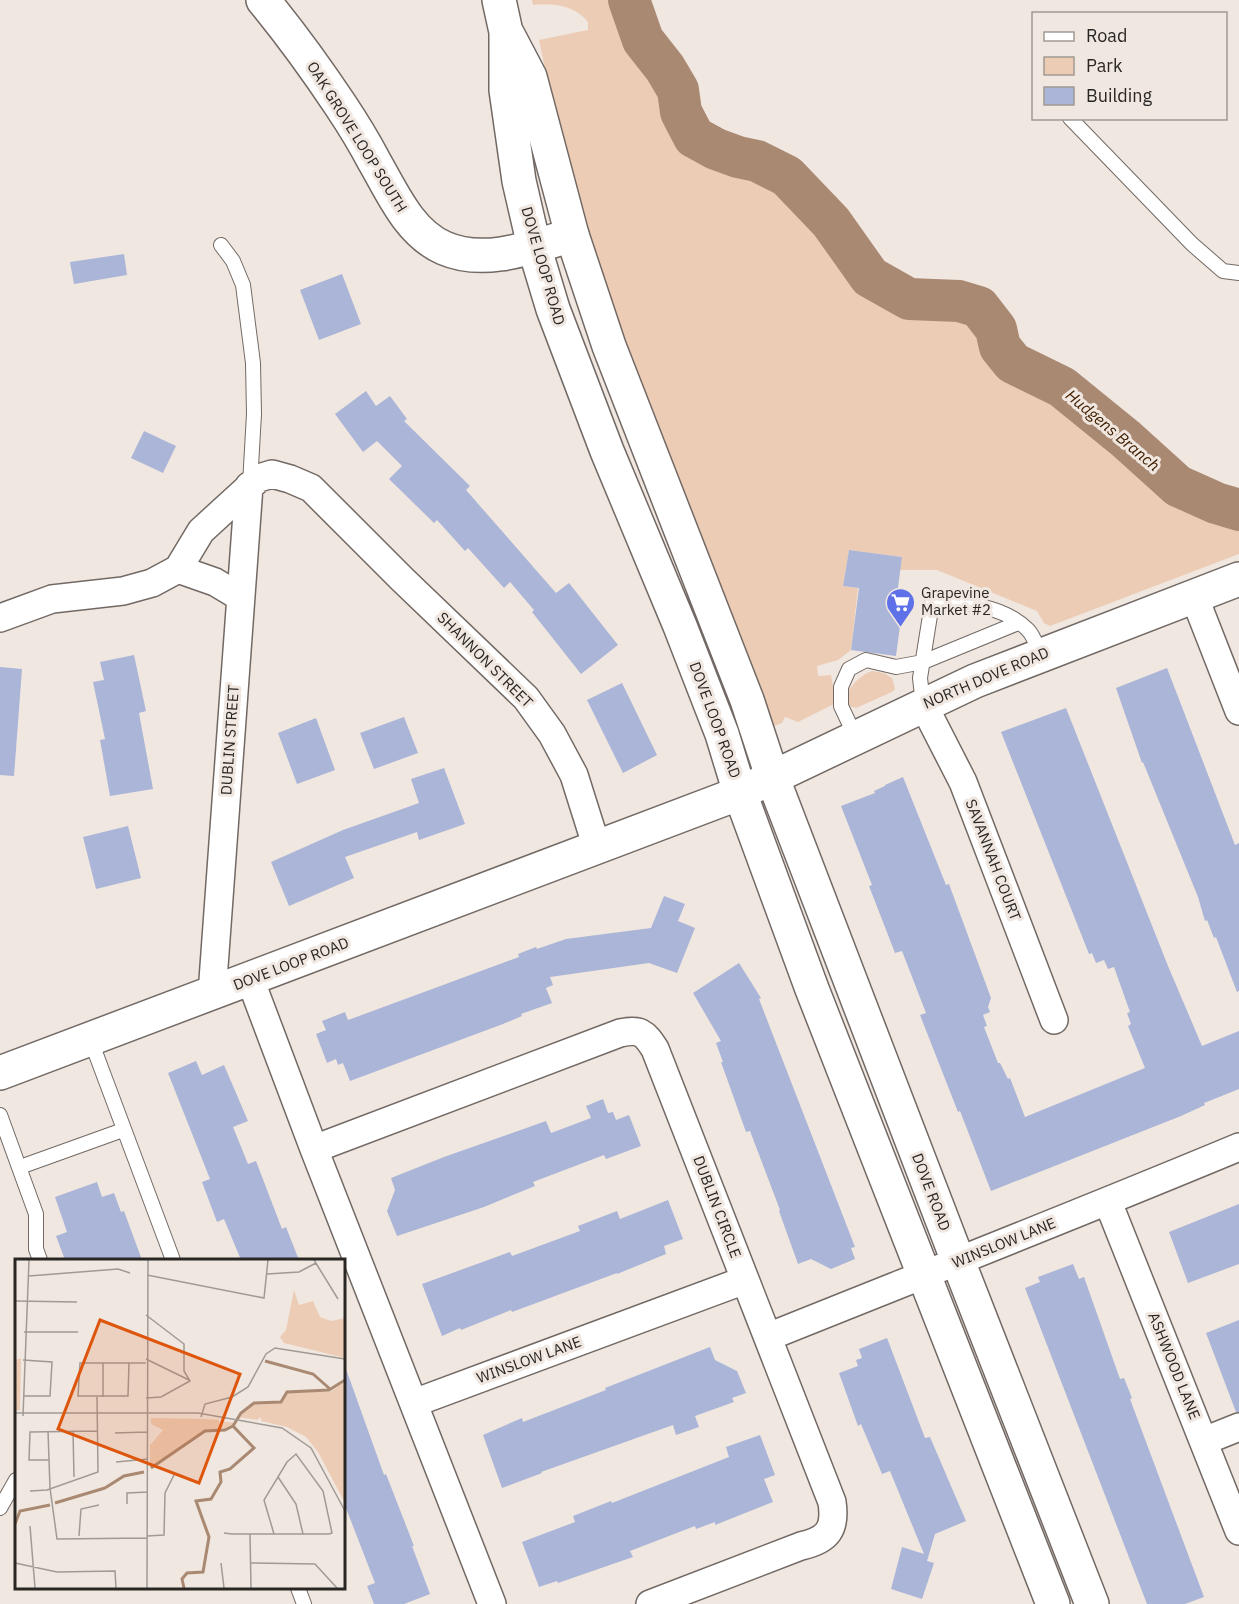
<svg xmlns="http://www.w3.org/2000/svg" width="1239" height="1604" font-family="'IBM Plex Sans',sans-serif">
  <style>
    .green { fill: #edccb5 }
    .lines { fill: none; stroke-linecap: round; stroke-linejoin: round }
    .river { stroke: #aa8973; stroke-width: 42 }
    .building { fill: #abb5d8 }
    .service-casing { stroke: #726964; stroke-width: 16 }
    .minor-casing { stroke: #726964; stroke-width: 30 }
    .tertiary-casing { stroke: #726964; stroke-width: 36 }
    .secondary-casing { stroke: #726964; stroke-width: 36 }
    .service { stroke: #fff; stroke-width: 14 }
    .minor { stroke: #fff; stroke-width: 27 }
    .tertiary { stroke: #fff; stroke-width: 33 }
    .secondary { stroke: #fff; stroke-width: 33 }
    .labels { text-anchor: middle; stroke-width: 6; stroke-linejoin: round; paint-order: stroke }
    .street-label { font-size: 15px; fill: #292623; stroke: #f0e7e0 }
    .poi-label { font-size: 15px; fill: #292623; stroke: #f0e7e0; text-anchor: start }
    .water-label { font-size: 16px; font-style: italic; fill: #422104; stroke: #f0e7e0 }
    .inset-river { fill: none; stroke: #aa8973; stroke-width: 3 }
    .inset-road { fill: none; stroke: #a09a94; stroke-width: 1.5 }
    .view { fill: #de560d; fill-opacity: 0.15; stroke: #de560d; stroke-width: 3 }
    .inset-edge { fill: none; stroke: #292623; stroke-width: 3 }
  </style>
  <rect width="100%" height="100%" fill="#f0e7e0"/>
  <!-- green -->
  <path class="green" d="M532 0H629L643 40 665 68 678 90 681 112 694 137 716 149 738 157 757 161 787 176 831 222 870 277 909 299 959 301 979 307 996 329 1000 347 1013 363 1062 387 1126 439 1178 486 1216 503 1239 510V554L1050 626 1044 623 1037 611 937 570H900L902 557 849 550 843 586 858 588 851 650 838 660 817 666 818 676 831 675 836 703 798 722 785 717 782 723 774 726 769 721 604 292C583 208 556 125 539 40L588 30V22C574 5 553 3 533 5Z
    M872 671 884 673 892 678 895 689 892 692 856 708 849 706 845 698C850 686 860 675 872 671Z"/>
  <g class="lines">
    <!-- river -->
    <path class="river" d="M629 0 643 40 665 68 678 90 681 112 694 137 716 149 738 157 757 161 787 176 831 222 870 277 909 299 959 301 979 307 996 329 1000 347 1013 363 1062 387 1126 439 1178 486 1216 503 1239 510"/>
  </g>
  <!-- building -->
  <path class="building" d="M124 254 127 275 74 284 70 262Z
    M342 274 361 324 319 340 300 290Z
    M366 391 376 406 390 396 407 419 404 421 470 486 466 490 556 593 569 583 618 645 581 674 532 612 534 610 510 582 504 588 468 548 465 551 437 520 434 523 389 479 402 466 377 441 363 452 335 414Z
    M144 431 176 446 163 473 131 458Z
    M849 550 902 557 897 595 904 596 896 656 851 650 859 588 843 586Z
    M134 655 146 711 139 713 153 789 110 796 100 740 105 739 93 682 104 680 100 662Z
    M0 667 22 669 14 776 0 775Z
    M1167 668 1235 845 1239 843V991L1237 992 1216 937 1214 938 1207 920 1205 921 1198 897 1143 762 1142 763 1116 688Z
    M622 683 657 755 623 773 587 700Z
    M1066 708 1168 966 1202 1046 1239 1031V1089L1204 1103 1205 1105 1181 1116 991 1191 960 1111 958 1112 920 1015 926 1013 902 951 895 953 869 886 872 885 841 806 875 793 874 791 885 786V785L903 777 946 885 949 884 991 998 988 1007 990 1012 983 1015 987 1026 984 1027 998 1063H1000L1008 1079 1010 1078 1025 1117 1145 1068 1128 1026 1131 1024 1127 1013 1130 1012 1114 967 1108 969 1104 960 1096 963 1092 953 1089 954 1001 732Z
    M404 717 418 753 374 769 360 733Z
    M316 718 335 770 297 784 278 733Z
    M444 768 465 824 419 840 417 832 345 857 354 878 289 906 271 862 343 830 419 803 411 779Z
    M128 826 141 878 96 889 83 837Z
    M664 896 685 904 678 921 695 928 677 973 649 963 550 977 553 985 546 988 552 1003 521 1014 522 1016 503 1024 350 1081 343 1063 338 1065 336 1059 327 1063 316 1034 326 1030 322 1021 345 1012 348 1020 351 1019 519 957 518 954 536 947 537 949 566 939 651 928Z
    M739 963 761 998 759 999 855 1247 851 1248 855 1259 831 1269 811 1259 798 1264 779 1211 780 1210 750 1131 746 1132 721 1062H723L716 1043 721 1041 693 993Z
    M196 1061 202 1075 224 1065 248 1121 233 1127 248 1164 256 1161 282 1229 286 1227 299 1260H241L224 1219 217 1222 202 1182 210 1179 168 1073Z
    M603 1099 608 1113 613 1112 616 1120 629 1115 641 1146 606 1159 604 1155 533 1182 535 1186 484 1207 397 1236 387 1211 395 1190 391 1178 444 1157 546 1121 551 1133 591 1118 586 1106Z
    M97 1182 102 1197 114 1193 121 1212 124 1211 142 1260H65L56 1236 67 1232 55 1197Z
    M668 1200 683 1239 664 1246 666 1254 617 1274V1273L512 1312 511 1310 461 1330 460 1328 442 1336 422 1284 510 1252 512 1256 580 1231 578 1226 617 1211 620 1219Z
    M1239 1204V1264L1188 1283 1169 1232Z
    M1073 1264 1079 1279 1084 1277 1120 1379 1124 1378 1132 1398 1130 1399 1204 1597 1185 1604H1147L1025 1288 1040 1282 1038 1277Z
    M1239 1320V1412H1236L1206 1333Z
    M887 1338 925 1438 930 1437 966 1521 935 1534 927 1561 934 1563 922 1599 891 1589 902 1547 924 1554 890 1471 882 1474 861 1424 858 1426 839 1373 858 1366 856 1360 862 1358 859 1349Z
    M710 1347 715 1360 737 1371 746 1393 732 1398 734 1402 695 1416 699 1427 676 1435 673 1425 541 1472 542 1473 502 1488 483 1435 522 1418 523 1422 606 1390 605 1388Z
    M344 1369H346L384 1475 386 1474 414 1546H412L430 1594 404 1604H374L367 1586 375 1583 344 1503Z
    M760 1435 775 1475 764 1479 773 1502 715 1525V1522L696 1529 695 1526 630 1551 633 1557 558 1583 557 1581 539 1587 522 1542 575 1522 573 1516 611 1501 612 1503 729 1457 726 1447Z"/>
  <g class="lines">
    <defs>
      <path id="service" d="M1070 118 1192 244 1223 271 1239 273
        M221 245 233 261 243 285 253 363 254 414 250 484
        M923 704 920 678 932 603C965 602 1003 605 1028 630 1034 636 1037 647 1041 655
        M856 738 841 706V687L849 669 866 660 896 667 923 662 1018 623
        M91 1041 173 1260
        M0 1115 36 1214V1249L40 1260
        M20 1167 123 1130
        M0 1508 16 1480
        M298 1588 304 1604"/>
      <path id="minor" d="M178 569 215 582 240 597
        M1194 596 1239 711
        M0 618 52 599 123 591 152 583 178 569 201 531 259 478 272 474 290 479 311 488 403 580 526 698 552 734 574 775 597 848
        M923 704 963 782 1054 1020
        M250 979 314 1149 492 1604
        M212 994 249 486
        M314 1149 620 1033C640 1029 644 1032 655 1049L832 1502C836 1529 828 1540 801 1546L650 1604
        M1108 1202 1239 1531
        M768 1337C925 1274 1083 1212 1239 1147
        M414 1403 745 1280
        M1204 1441 1239 1427"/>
      <path id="tertiary" d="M263 0C291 34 317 70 341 106 353 124 364 142 374 161 392 192 409 233 444 248 485 266 532 247 572 235
        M0 1073 740 793 975 681 1239 579"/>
      <path id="secondary" d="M499 0 506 32V90L519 181 534 246 553 309 607 451 680 626 722 734 740 793 812 989 1053 1604
        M508 35 530 77 572 235 609 346 747 700 773 779 958 1261 1092 1604"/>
    </defs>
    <!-- service casing -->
    <use href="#service" class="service-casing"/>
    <!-- minor casing -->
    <use href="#minor" class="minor-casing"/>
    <!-- tertiary casing -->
    <use href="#tertiary" class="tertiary-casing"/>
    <!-- secondary casing -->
    <use href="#secondary" class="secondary-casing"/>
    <!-- service -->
    <use href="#service" class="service"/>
    <!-- minor -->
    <use href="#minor" class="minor"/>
    <!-- tertiary -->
    <use href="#tertiary" class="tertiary"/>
    <!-- secondary -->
    <use href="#secondary" class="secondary"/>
  </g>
  <!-- icons -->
  <defs>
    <symbol id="supermarket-pin" viewBox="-11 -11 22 30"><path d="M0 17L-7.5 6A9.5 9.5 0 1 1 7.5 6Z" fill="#5e71e8" stroke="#f0e7e0"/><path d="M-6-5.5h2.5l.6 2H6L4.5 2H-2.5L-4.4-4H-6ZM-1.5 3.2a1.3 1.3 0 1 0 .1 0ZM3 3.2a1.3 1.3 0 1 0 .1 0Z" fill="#fff"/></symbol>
  </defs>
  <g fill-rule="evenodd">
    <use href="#supermarket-pin" x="884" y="586" width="33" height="45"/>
  </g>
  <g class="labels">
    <!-- street labels -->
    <g class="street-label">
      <text transform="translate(357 137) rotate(58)" y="5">OAK GROVE LOOP SOUTH</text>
      <text transform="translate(543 266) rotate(74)" y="5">DOVE LOOP ROAD</text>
      <text transform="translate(485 660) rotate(45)" y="5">SHANNON STREET</text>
      <text transform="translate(986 678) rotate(-23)" y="5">NORTH DOVE ROAD</text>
      <text transform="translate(715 720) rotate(70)" y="5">DOVE LOOP ROAD</text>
      <text transform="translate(230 740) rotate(-86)" y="5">DUBLIN STREET</text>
      <text transform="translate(993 860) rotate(69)" y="5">SAVANNAH COURT</text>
      <text transform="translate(291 964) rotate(-21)" y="5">DOVE LOOP ROAD</text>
      <text transform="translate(931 1192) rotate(69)" y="5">DOVE ROAD</text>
      <text transform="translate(717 1207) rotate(69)" y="5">DUBLIN CIRCLE</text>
      <text transform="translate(1004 1243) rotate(-22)" y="5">WINSLOW LANE</text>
      <text transform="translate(529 1360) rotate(-20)" y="5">WINSLOW LANE</text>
      <text transform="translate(1174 1366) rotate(68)" y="5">ASHWOOD LANE</text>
    </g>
    <!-- poi labels -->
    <g class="poi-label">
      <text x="921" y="598">Grapevine<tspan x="921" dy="17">Market #2</tspan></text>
    </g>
    <!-- water labels -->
    <g class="water-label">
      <text transform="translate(1113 430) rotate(40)" y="6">Hudgens Branch</text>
    </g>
  </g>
  <!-- overview -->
  <g transform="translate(15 1259)">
    <rect width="330" height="330" fill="#f0e7e0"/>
    <path d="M279 31 284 46 298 42 305 58 316 62 330 59V99L269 84 265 78 271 71ZM6 99 5 151 0 152V101ZM330 123V244L303 193 291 178 272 168 246 162V158L242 161 223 158 239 145 266 144 274 133H315ZM136 159 192 160 204 161V166L207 162 220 164 212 171 190 172 135 209V186L148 171 136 165Z" fill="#edccb5"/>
    <path class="inset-river" d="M250 102 298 115 315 130M136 209 190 172 210 171 218 167M90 229 109 217 129 213M40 244 90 229M0 265 5 252 35 246M169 329 167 320 172 314 188 313 194 278 181 242 196 240 206 223 205 213 215 210 239 189 218 167 226 154 239 144 266 143 272 133 314 131 330 121"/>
    <path class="inset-road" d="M299 1 323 40M252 15 284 13 301 4M132 16 249 39 253 1M14 17 103 10 115 14M0 42 62 43M9 73H63M131 100 174 121M114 104 113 137H63L65 104H131M8 137H35L37 103 8 101M88 138V104M131 139 146 138 175 122 169 112V85L131 56M0 154H183L267 169 296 189 330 252M8 157 14 1M186 158 190 145 217 138 233 128 251 95 260 89 330 100M33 172 35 229 42 280 132 279M58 172 59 218M100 174 132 173M34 201H14L15 173 83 172M101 203 133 200M263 218 281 245 288 275M15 232 32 231 83 213 82 138M112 245V234L133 233M15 267 20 329M209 274 217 275H314L317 274 308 232 281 195 272 203 249 241 259 275M235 275 236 329M64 277 66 250 84 246M132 277 149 276 150 234 159 216M0 304 42 313 100 312 101 329M206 304 209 329M236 304 300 305 322 329M132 329 133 1"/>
    <path class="view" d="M85 61 225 115 184 224 43 170Z"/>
    <rect width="330" height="330" class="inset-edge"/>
  </g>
  <!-- legend -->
  <rect x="1032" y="12" width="195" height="108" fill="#f0e7e0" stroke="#a09a94" stroke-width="1.5"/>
  <rect x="1044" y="32" width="30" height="9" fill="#ffffff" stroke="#a09a94" stroke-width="1.5"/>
  <text x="1086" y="42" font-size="18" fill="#292623">Road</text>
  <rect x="1044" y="57" width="30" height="18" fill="#edccb5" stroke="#a09a94" stroke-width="1.5"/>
  <text x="1086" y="72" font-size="18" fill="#292623">Park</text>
  <rect x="1044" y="87" width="30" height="18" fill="#abb5d8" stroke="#a09a94" stroke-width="1.5"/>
  <text x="1086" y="102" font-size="18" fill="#292623">Building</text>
</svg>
